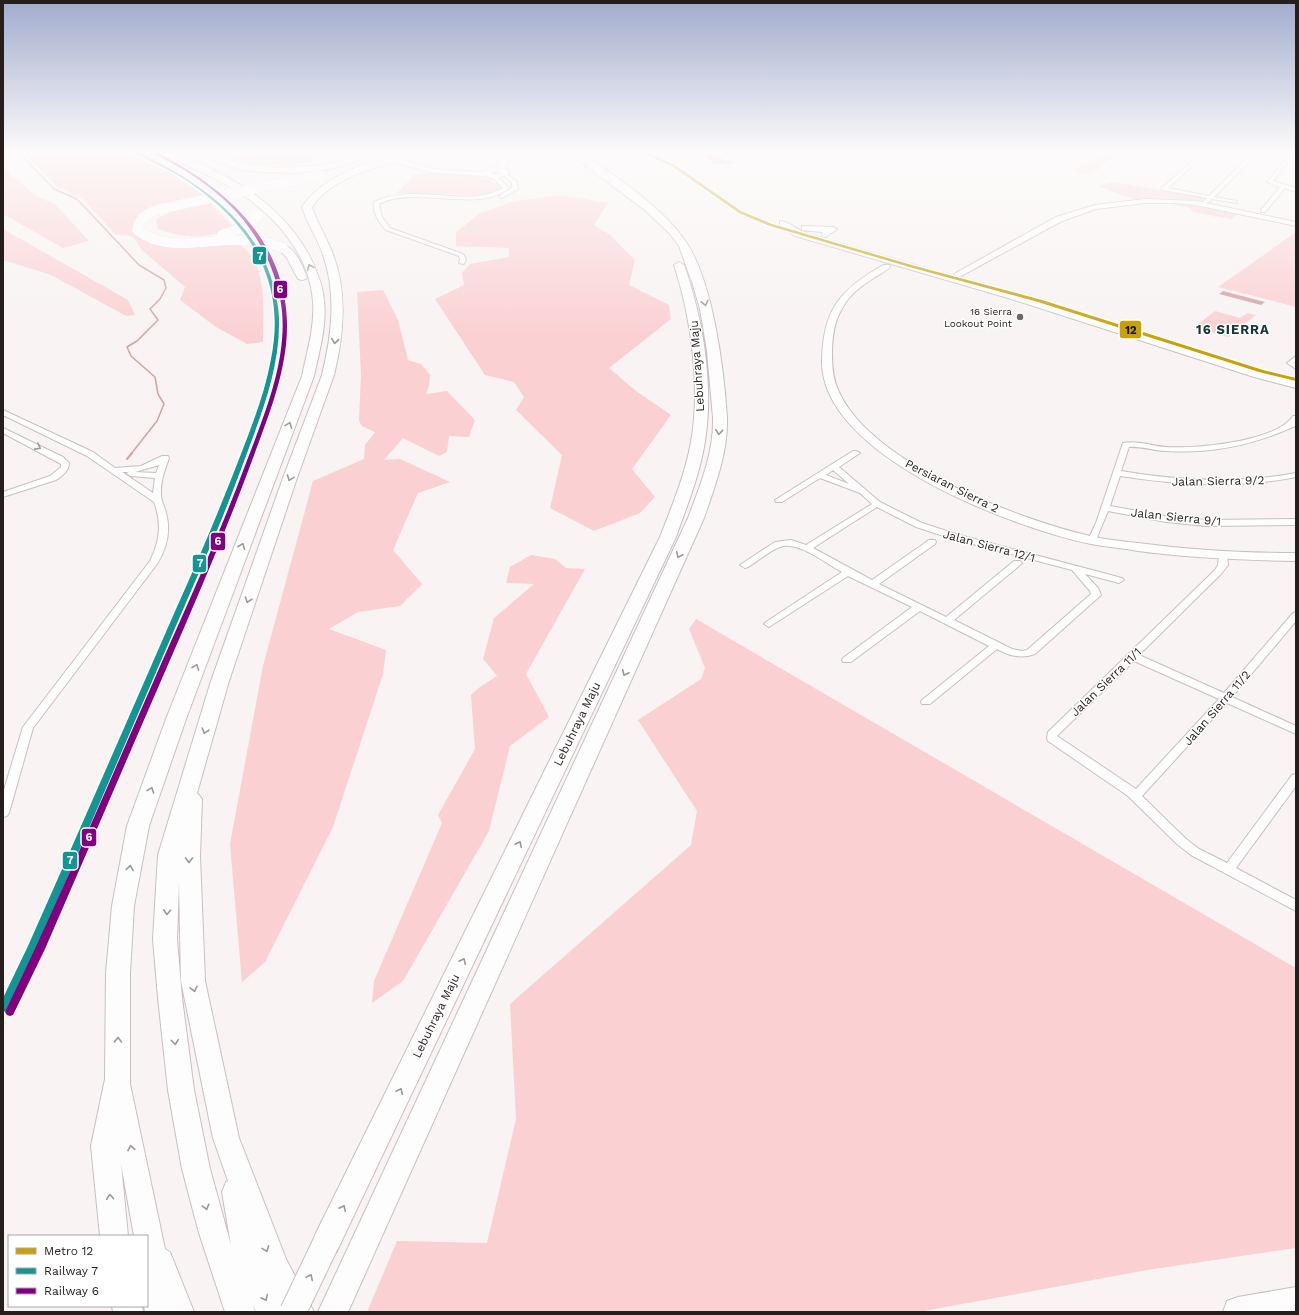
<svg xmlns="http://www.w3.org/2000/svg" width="1299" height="1315" font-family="'Work Sans',sans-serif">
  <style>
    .green { fill: #fad0d2 }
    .water { fill: #d6a1a4 }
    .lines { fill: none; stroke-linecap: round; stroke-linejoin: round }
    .stream-far1 { stroke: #d6a1a4; stroke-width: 1.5 }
    .stream { stroke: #d6a1a4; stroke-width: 2 }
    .street-casing { stroke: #c8c0c0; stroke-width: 2 }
    .secondary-casing { stroke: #c8c0c0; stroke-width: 2 }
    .primary-casing { stroke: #c8c0c0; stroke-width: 2 }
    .highway-casing { stroke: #c8c0c0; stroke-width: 2 }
    .street { fill: #fefdfd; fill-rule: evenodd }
    .secondary { fill: #fefdfd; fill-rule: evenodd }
    .primary { fill: #fefdfd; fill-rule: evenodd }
    .highway { fill: #fefdfd; fill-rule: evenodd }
    .highway-bridge-far1-casing { stroke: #c8c0c0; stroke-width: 10; stroke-linecap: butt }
    .highway-bridge-casing { stroke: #c8c0c0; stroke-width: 28; stroke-linecap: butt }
    .highway-bridge-far1 { stroke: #fefdfd; stroke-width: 10 }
    .highway-bridge { stroke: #fefdfd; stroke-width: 26 }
    .rail-1-casing { stroke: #fff; stroke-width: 3 }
    .rail-2-casing { stroke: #fff; stroke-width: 3 }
    .rail-1 { fill: #139593; fill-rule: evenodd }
    .rail-2 { fill: #800080; fill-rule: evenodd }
    .metro-1-casing { stroke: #fff; stroke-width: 3 }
    .metro-1 { fill: #c9a007; fill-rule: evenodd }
    .oneway { stroke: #9d9898 }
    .poi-dot { fill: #706868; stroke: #fff; stroke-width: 1.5 }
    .labels { text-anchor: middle; stroke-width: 3; stroke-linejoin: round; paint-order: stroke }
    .far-poi-label { font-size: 10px; fill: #261d1d; stroke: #fff; text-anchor: end }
    .street-label { font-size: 12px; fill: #261d1d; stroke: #fff }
    .far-district-label { font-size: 13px; font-weight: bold; letter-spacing: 1px; fill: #163839; stroke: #fff }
    .line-badge { stroke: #fff; stroke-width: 1.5 }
    .badge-label { font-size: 11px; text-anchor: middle; font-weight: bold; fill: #fff }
    .pale-badge-label { font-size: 11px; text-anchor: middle; font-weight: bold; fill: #111 }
  </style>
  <rect width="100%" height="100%" fill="#f9f3f3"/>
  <!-- green -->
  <path class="green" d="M34 153H127L173 174 204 196 150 212 134 221 133 231 142 238 234 241C269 257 263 310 263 342L247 344 216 327 180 300 185 287 142 250 134 238 126 235H116L84 200 58 187 29 158Z
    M218 153H310L315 162C277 168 254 167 218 153Z
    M1106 153H1119L1090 175 1072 170Z
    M3 164 12 176 35 195 56 205 89 241 63 248 3 214Z
    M431 173C452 175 488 173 503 188L492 194 482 195 397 193 414 175Z
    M1112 182 1204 198 1202 202H1200L1167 198 1136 200 1098 186Z
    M561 195 608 203 594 225 609 234 635 260 629 285 669 305 671 319 609 368 636 391 671 415 632 469 655 497 640 513 594 531 550 508 562 455 516 410 524 397 514 382 485 375 435 299 464 285 462 273 470 264 509 257V248L456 246V232L480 213 515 201Z
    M209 202 236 229C205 237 189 240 158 229L156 219 177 209Z
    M1169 202 1190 205 1238 214 1231 219 1193 212 1190 208 1167 203Z
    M3 229 128 300 135 315 126 316 51 275 3 260Z
    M1295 233 1296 307 1218 287Z
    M383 290 398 320 408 360 421 364 430 375 429 386 426 394 447 391 475 420 469 437 449 436 447 452 439 456 403 438 384 460 400 459 450 482 418 493 393 550 422 584 400 606 358 612 329 629 386 650 383 674 333 827 265 962 242 982 230 844 263 666 313 481 364 459 365 445 375 432 362 426 359 421 361 374 357 292Z
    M1215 311 1240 318 1248 313 1256 315 1228 337 1194 327Z
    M531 555 555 559 566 568 585 569 526 674 549 717 510 746 489 831 403 981 372 1003 374 981 442 823 438 815 475 749 471 695 480 687 497 676 483 659 494 618 534 584 506 583 510 567Z
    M696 619 1296 968V1248L1147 1270 919 1312H367L397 1241 487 1243 516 1119 510 1004 691 845 697 811 638 720 701 679 705 668 689 629Z"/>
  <!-- water -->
  <path class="water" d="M706 154C720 154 717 158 726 161 730 162 733 162 736 163L715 164 703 156Z
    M1223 291 1265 302 1261 305 1219 294Z"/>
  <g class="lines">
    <!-- stream-far1 -->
    <path class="stream-far1" d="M29 153 24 158 54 189 77 199 139 265 164 280 166 288 160 299 150 309 158 320 137 341 127 347 131 356 155 377 158 394 164 404 157 421 131 454"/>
    <!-- stream -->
    <path class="stream" d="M127 459 132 453"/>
    <defs>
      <path id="street" d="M1202 153H1206L1168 188 1209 196 1245 160 1216 154 1214 153 1251 158V160L1214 197 1237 201V203L1212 199 1206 204 1203 202 1207 198 1162 190V188Z
        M1283 162 1287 163 1273 181 1296 188V192L1285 188 1265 212H1261V210L1280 187 1267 182Z
        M505 173 517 182 518 189 502 198 500 197V195L512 188V183L503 174Z
        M495 175 509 188C479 214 416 185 379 204L382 217 390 228 463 254 466 259 464 264 459 263 460 259 459 256 386 230C379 223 372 212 374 202 415 182 466 209 503 188L492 177Z
        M1296 356V361L1294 363 1296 364V369L1287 363Z
        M3 410 93 452 115 468 141 466 162 456H168L169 458C165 470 160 482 161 495 161 501 165 507 166 513 171 531 167 548 157 564L33 728 9 813 7 816 3 817V793L23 727 150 561C160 541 162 523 154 502L87 456 3 415ZM159 465 156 473 135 472ZM122 472H128L127 474 131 476 155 478 153 493Z
        M1293 416H1296L1295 426C1254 445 1211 454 1166 451 1154 451 1142 446 1129 447L1121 471C1180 481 1237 484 1296 473V477C1237 489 1179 485 1120 476L1110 506 1166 516 1206 520 1296 519V525L1206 526 1166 522 1108 511 1095 542 1092 543 1088 540 1096 523 1123 443C1138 440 1151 446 1166 447 1195 449 1276 442 1293 416Z
        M3 428 63 457 69 463C69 471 62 476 56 480L3 497V492L50 476 61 467V464L3 433Z
        M853 451H856L860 453 839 467 880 502 922 523 956 534 1122 578 1124 580 1119 583 1085 574 1098 588 1101 595 1035 654C1021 659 1010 656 997 649L930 704H922L921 702 922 700 989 646 920 611 851 662H843L842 660 843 658 912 607 848 576 769 627 764 624 766 622 842 572C827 564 797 540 780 547 769 551 758 561 748 567L745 568 740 565 775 542 791 540 806 545 872 504 860 493 820 478 782 502H776L775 500ZM833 470 849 484 826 475ZM877 507 916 527 950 538 1072 570 1090 591 1091 594 1027 650 1022 651 1012 649 954 620 1020 565 1022 563 1020 561H1014L946 617 879 584 935 544 936 542 935 540H929L872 580 813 548Z
        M1223 552 1227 555 1228 565 1221 574 1139 655 1224 693 1293 613 1296 612V621L1232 697 1296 726V734L1227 703 1142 796 1185 838 1199 849 1227 863 1292 775 1296 774V786L1236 868 1296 900V911L1191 855 1177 844 1128 796 1048 741 1047 738 1048 732 1215 570 1218 565 1219 555ZM1134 661 1219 699 1136 789 1057 736Z"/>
      <path id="secondary" d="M1145 199 1196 201 1296 222V226L1196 205 1175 203H1145L1096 209 1062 221 961 276 958 277 954 274 1056 217 1095 205Z
        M780 221C787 220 799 231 808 234L1014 294 1260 373 1296 382V388L1254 377 1008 298 802 238 793 235 780 225Z
        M802 226 833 227 837 229 826 237H823L822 232 802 230Z
        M883 265H889L890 267C886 272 879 274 874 278 862 285 850 294 843 307 834 321 832 337 832 354 832 368 833 380 839 392 871 463 1017 519 1090 536 1106 540 1122 541 1138 543 1191 550 1243 553 1296 553V561C1243 560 1190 558 1138 551 1122 548 1107 547 1091 544 1014 528 821 456 822 361 823 309 840 290 883 265Z"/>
      <path id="primary" d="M505 153H512L508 162 503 169H507L509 174 495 179 484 176 433 173 395 162 361 172 357 170 377 161 395 158 433 169 482 172 498 165ZM495 172 500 173 495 174 490 173Z"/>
      <path id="highway" d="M163 153C178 150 204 166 219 173 257 193 288 217 309 255 316 269 323 285 324 301 327 326 319 352 314 376L186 719 149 826 134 906 130 973V1084L165 1249 170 1252 194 1312H145L144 1306H147V1236H134L121 1164 128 1236H100L91 1146 105 1079 106 973 112 906 127 826 166 719 302 376C307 352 315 326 313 301 309 249 268 208 225 184 212 177 198 170 184 164 178 161 168 158 163 153Z
        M197 153H208L242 164 278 168 325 165 351 157 361 153H371L357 161 343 166 325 170 294 173 263 172 242 170 198 155Z
        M386 153H395C390 159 381 162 374 166 351 177 327 185 312 207 317 223 326 236 332 252 348 291 344 334 334 375L297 478 229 681 197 793 202 799 200 856 205 981 239 1138 286 1259 314 1312H256L253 1305 255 1312H225L199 1233 182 1169 168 1090 158 998 153 939 158 855 211 681 283 478 322 375C332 334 337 292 322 252 316 236 307 223 302 207 324 176 355 170 386 153ZM179 883 181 981 213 1138 228 1181 226 1182 222 1192 231 1245 210 1169 194 1090 182 998 177 939Z
        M569 153H578L582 154C614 174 665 210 686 242 713 282 724 369 727 418 728 453 715 486 704 518L348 1312H318L688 518C700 486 714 453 713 418L707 351 700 309 692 282 679 246 670 234 646 211Z
        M283 245C296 248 302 266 307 277L306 279 302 280 298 279 287 258 278 248Z
        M679 262 684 265C703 318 714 385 705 441 700 474 687 506 676 537L336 1253 326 1257 316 1253 312 1243 316 1233 660 537C672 506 685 475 691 442 701 387 691 317 674 265Z
        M1296 1287V1312H1223L1227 1301 1238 1297Z
        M112 1306H142L143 1312H113Z"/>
    </defs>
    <!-- street casing -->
    <use href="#street" class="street-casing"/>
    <!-- secondary casing -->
    <use href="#secondary" class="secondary-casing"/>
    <!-- primary casing -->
    <use href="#primary" class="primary-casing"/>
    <!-- highway casing -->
    <use href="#highway" class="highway-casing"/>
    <!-- street -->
    <use href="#street" class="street"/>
    <!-- secondary -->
    <use href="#secondary" class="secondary"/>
    <!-- primary -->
    <use href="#primary" class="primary"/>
    <!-- highway -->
    <use href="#highway" class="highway"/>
    <defs>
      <path id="highway-bridge-far1" d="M222 235 247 226 257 216
        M283 248C268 242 251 240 235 240 202 240 165 252 137 230 139 215 152 211 165 208L319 175"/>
      <path id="highway-bridge" d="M293 1312 326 1243"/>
    </defs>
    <!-- highway-bridge-far1 casing -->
    <use href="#highway-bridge-far1" class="highway-bridge-far1-casing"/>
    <!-- highway-bridge casing -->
    <use href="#highway-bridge" class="highway-bridge-casing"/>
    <!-- highway-bridge-far1 -->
    <use href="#highway-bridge-far1" class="highway-bridge-far1"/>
    <!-- highway-bridge -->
    <use href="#highway-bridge" class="highway-bridge"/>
    <defs>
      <path id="rail-1" d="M136 153H140C197 181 255 219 273 284 276 296 279 307 279 320 280 363 265 405 250 445 239 475 228 504 216 533L38 946 6 1011 3 1012V998L28 946C78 834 127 721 176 609 199 558 221 506 241 454 253 423 265 392 271 359 277 330 276 301 266 274 252 233 219 202 184 179 169 169 152 163 136 153Z"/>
      <path id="rail-2" d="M154 153H158C218 184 274 229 285 301 294 355 271 409 253 458 227 529 197 598 167 667 126 761 86 855 45 949L13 1015 10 1016 7 1015 5 1012C57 905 103 796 151 687 183 613 218 539 246 463 265 413 291 353 280 298 270 247 239 206 196 178 183 168 168 162 154 153Z"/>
    </defs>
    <!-- rail-1 casing -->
    <use href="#rail-1" class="rail-1-casing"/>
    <!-- rail-2 casing -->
    <use href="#rail-2" class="rail-2-casing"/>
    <!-- rail-1 -->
    <use href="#rail-1" class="rail-1"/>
    <!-- rail-2 -->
    <use href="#rail-2" class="rail-2"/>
    <defs>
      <path id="metro-1" d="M646 153H649L675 165 741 211 772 224 915 266 1042 300 1263 370 1296 378V381L1259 372 1038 302 913 268 770 226 739 213 673 167 646 154Z"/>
    </defs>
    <!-- metro-1 casing -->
    <use href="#metro-1" class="metro-1-casing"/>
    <!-- metro-1 -->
    <use href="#metro-1" class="metro-1"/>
  </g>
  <!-- one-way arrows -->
  <defs><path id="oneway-chevron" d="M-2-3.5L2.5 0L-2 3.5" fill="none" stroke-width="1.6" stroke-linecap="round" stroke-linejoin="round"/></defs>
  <g class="oneway">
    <use href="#oneway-chevron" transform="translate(310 267) rotate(-113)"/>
    <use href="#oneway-chevron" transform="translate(705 303) rotate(76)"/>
    <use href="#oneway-chevron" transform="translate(335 341) rotate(96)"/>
    <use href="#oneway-chevron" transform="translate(289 425) rotate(-69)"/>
    <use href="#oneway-chevron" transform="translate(719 432) rotate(96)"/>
    <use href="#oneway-chevron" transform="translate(38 447) rotate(28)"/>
    <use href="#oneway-chevron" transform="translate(290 478) rotate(110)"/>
    <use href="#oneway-chevron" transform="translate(242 546) rotate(-68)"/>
    <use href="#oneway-chevron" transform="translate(679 555) rotate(115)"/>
    <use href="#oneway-chevron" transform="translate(248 600) rotate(109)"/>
    <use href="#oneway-chevron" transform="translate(196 667) rotate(-69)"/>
    <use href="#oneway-chevron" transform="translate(625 673) rotate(115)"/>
    <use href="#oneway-chevron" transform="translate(205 731) rotate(107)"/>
    <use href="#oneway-chevron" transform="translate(151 790) rotate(-70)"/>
    <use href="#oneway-chevron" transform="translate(519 844) rotate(-64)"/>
    <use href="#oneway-chevron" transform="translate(189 860) rotate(90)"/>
    <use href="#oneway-chevron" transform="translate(130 868) rotate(-80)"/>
    <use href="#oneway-chevron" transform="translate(167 912) rotate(93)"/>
    <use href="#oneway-chevron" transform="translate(463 961) rotate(-64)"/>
    <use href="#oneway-chevron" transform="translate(194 989) rotate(78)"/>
    <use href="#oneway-chevron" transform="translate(118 1040) rotate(-90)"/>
    <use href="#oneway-chevron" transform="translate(175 1042) rotate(83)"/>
    <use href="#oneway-chevron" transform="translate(400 1091) rotate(-64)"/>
    <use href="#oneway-chevron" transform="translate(131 1148) rotate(-101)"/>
    <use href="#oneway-chevron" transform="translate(110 1197) rotate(-95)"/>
    <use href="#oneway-chevron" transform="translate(206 1207) rotate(75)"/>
    <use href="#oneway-chevron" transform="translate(343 1208) rotate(-64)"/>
    <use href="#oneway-chevron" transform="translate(266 1249) rotate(69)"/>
    <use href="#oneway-chevron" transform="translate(310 1277) rotate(-64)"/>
    <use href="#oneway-chevron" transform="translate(265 1298) rotate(64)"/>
  </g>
  <!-- sky -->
  <linearGradient id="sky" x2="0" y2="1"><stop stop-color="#a1accd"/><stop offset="0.45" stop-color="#fcfafa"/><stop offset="1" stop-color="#fcfafa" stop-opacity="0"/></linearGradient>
  <rect width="1299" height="337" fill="url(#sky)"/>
  <!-- markers -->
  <circle class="poi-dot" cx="1020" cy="317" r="4"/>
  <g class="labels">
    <!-- far-poi labels -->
    <g class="far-poi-label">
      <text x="1012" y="315">16 Sierra<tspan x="1012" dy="12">Lookout Point</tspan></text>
    </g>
    <!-- street labels -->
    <g class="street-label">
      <text transform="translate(697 366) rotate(-94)" y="4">Lebuhraya Maju</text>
      <text transform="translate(1218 481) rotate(-1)" y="4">Jalan Sierra 9/2</text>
      <text transform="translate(952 486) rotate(27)" y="4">Persiaran Sierra 2</text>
      <text transform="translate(1176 517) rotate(6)" y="4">Jalan Sierra 9/1</text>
      <text transform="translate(989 546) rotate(15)" y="4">Jalan Sierra 12/1</text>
      <text transform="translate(1106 682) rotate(-44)" y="4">Jalan Sierra 11/1</text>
      <text transform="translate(1217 708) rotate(-49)" y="4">Jalan Sierra 11/2</text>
      <text transform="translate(577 724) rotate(-64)" y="4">Lebuhraya Maju</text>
      <text transform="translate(436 1016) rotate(-64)" y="4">Lebuhraya Maju</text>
    </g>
    <!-- far-district labels -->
    <g class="far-district-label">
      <text x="1233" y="334">16 SIERRA</text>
    </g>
  </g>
  <g class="line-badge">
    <rect x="252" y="246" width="15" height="19" rx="4" fill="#139593"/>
    <rect x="273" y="280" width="15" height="19" rx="4" fill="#800080"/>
    <rect x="1119" y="320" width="23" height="19" rx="4" fill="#c9a007"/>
    <rect x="210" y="532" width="16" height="19" rx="4" fill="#800080"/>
    <rect x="192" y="554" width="15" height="19" rx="4" fill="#139593"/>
    <rect x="81" y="828" width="16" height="19" rx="4" fill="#800080"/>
    <rect x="62" y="851" width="16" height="19" rx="4" fill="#139593"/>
  </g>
  <g class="badge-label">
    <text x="260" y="260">7</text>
    <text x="280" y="293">6</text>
    <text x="218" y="545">6</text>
    <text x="200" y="567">7</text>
    <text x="89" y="841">6</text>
    <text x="70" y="864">7</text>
  </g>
  <g class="pale-badge-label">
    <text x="1131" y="334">12</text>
  </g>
  <!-- border -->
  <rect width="1299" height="1315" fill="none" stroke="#261d1d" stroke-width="8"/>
  <!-- legend -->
  <rect x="8" y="1235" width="140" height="72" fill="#ffffff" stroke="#a8a5a5"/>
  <rect x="16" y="1248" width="20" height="6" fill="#c9a007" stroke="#a8a5a5"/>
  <text x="44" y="1255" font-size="12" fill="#261d1d">Metro 12</text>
  <rect x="16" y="1268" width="20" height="6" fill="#139593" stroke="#a8a5a5"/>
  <text x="44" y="1275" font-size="12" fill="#261d1d">Railway 7</text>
  <rect x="16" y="1288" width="20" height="6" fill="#800080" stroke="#a8a5a5"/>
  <text x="44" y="1295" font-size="12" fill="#261d1d">Railway 6</text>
</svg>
